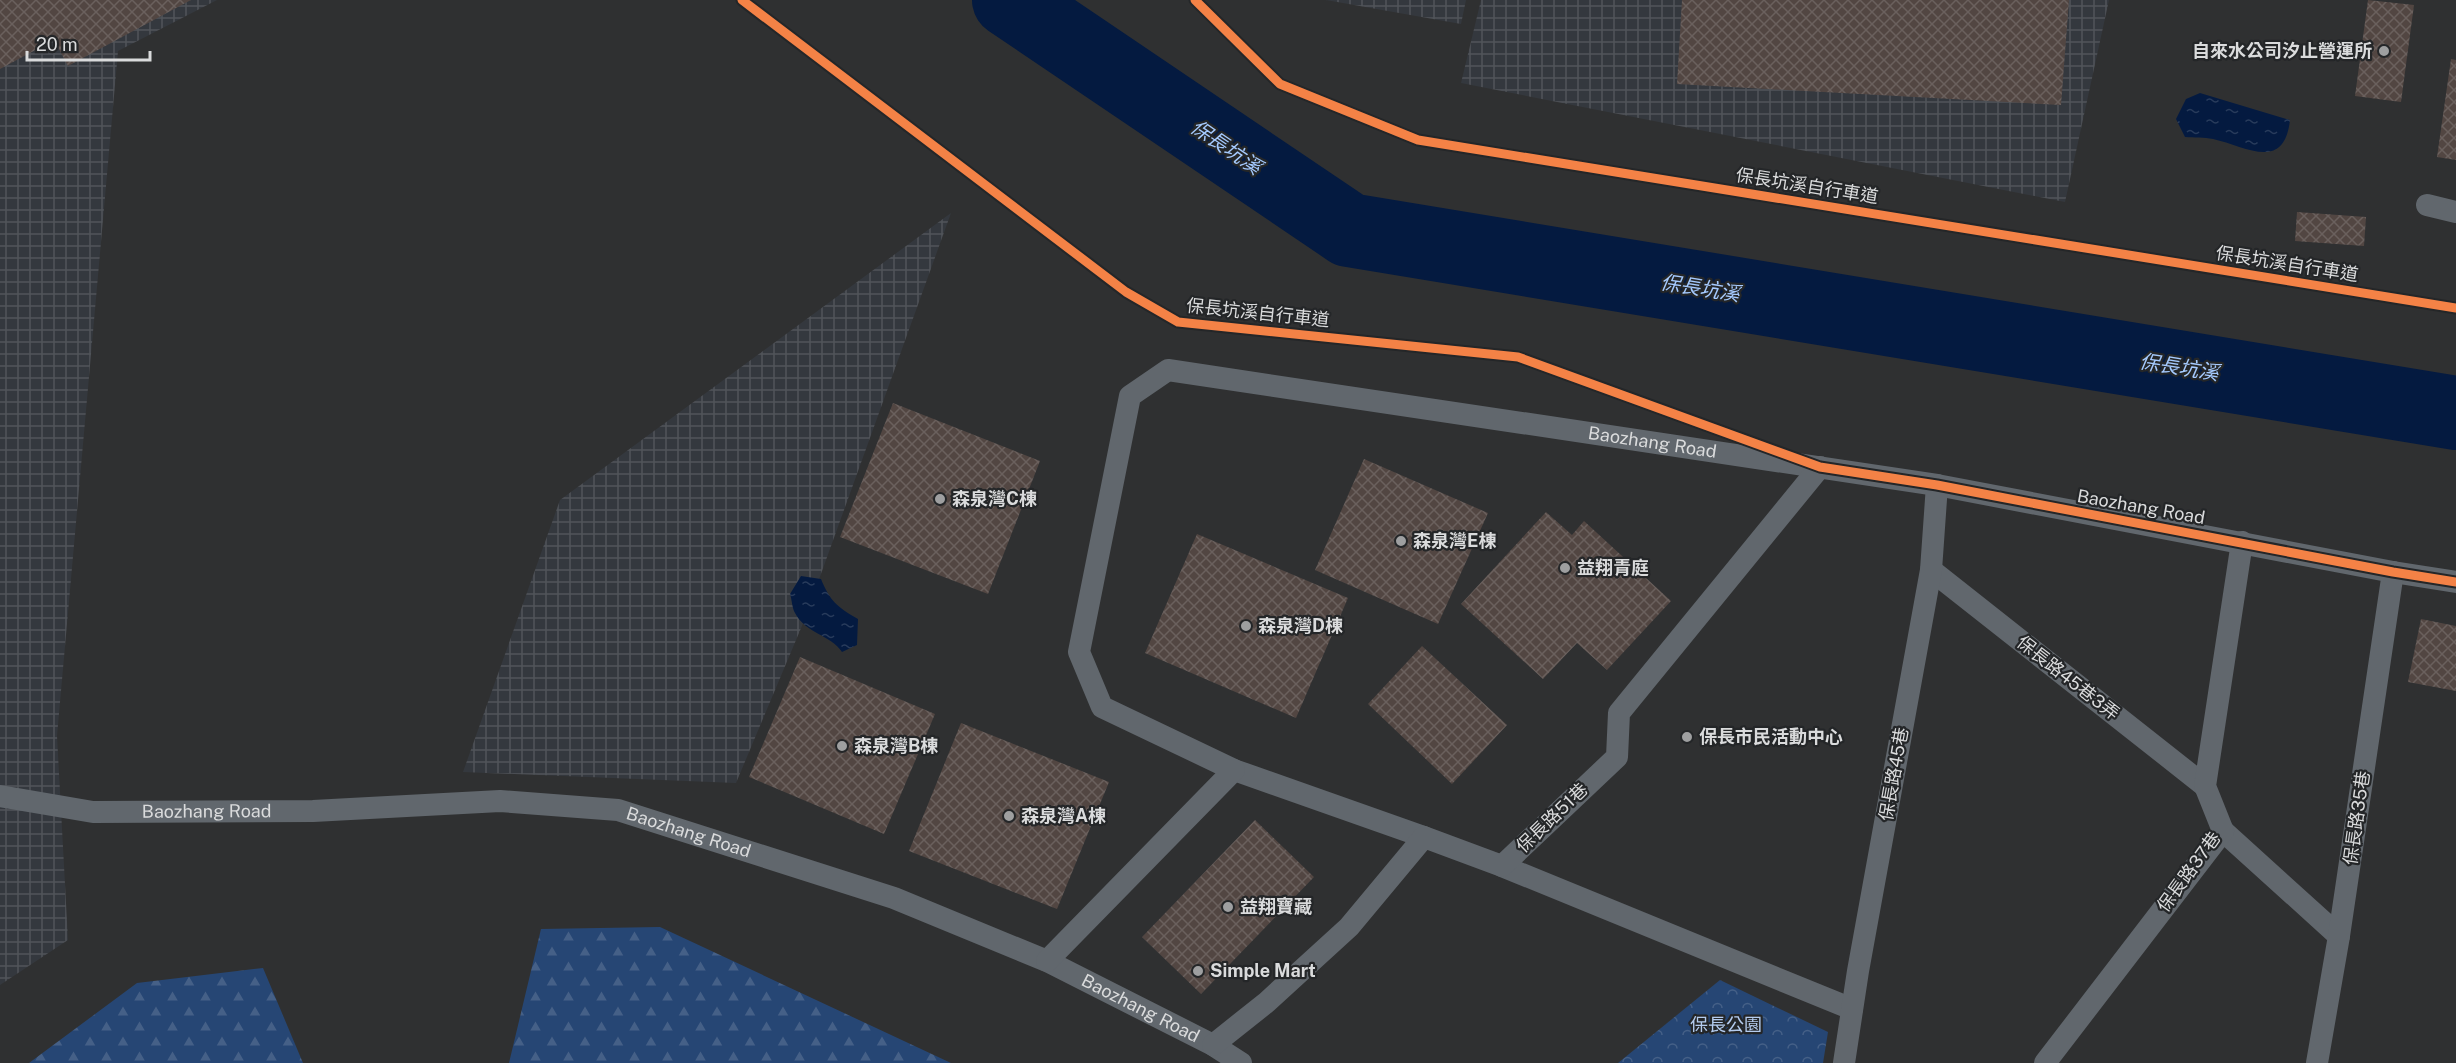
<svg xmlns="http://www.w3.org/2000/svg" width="2456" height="1063" font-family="'Public Sans','Noto Sans TC',sans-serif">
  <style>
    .industrial { fill: url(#industrial-grid) }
    .forest { fill: url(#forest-firs) }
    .park { fill: url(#park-crowns) }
    .water { fill: url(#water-ripples) }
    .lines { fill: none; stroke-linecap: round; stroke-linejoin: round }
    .river { stroke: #041a40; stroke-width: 74 }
    .building { fill: url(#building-cross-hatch) }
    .lane { stroke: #61676d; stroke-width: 22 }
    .cycleway-casing { stroke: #242628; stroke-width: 13 }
    .cycleway { stroke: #f48246; stroke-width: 9 }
    .poi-dot { fill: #9e9fa0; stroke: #242628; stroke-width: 2 }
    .labels { text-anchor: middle; stroke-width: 4.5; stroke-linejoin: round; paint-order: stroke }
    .poi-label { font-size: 18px; font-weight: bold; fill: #dadbdc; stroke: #242628; text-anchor: start }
    .street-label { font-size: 18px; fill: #dadbdc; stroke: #242628 }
    .park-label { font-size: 18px; fill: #b4ccef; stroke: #242628 }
    .water-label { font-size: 20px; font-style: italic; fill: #a5cafe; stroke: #242628 }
  </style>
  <defs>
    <pattern id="industrial-grid" width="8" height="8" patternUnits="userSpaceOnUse" patternTransform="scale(1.5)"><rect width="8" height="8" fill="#34383e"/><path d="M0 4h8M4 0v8" fill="none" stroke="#515459"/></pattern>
    <pattern id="forest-firs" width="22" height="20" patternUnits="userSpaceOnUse" patternTransform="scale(1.5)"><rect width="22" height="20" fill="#264674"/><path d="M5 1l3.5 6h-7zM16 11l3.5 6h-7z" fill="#456087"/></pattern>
    <pattern id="park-crowns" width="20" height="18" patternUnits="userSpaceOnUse" patternTransform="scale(1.5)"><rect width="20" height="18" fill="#264674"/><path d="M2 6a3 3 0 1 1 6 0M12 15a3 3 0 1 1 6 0" fill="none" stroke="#456087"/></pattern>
    <pattern id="water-ripples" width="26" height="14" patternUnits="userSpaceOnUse" patternTransform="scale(1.5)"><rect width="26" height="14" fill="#041a40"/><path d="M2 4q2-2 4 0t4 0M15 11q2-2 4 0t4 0" fill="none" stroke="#283b5b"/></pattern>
    <pattern id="building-cross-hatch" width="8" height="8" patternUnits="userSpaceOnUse" patternTransform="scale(1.5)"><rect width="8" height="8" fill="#524642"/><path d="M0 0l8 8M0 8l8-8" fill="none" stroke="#6a605d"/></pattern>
  </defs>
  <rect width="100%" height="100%" fill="#2f3031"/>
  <!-- industrial -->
  <path class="industrial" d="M0 0H217L118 51 57 736 68 940 0 985Z
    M1326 0H1466L1461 24Z
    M1481 0H2109L2065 202 1461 83Z
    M951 213 804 621 736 783 463 772 560 500Z"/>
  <!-- forest -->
  <path class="forest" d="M660 927 951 1063H509L541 929Z
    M263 968 303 1063H29L137 983Z"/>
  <!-- park -->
  <path class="park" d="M1720 980 1828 1032 1823 1063H1618Z"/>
  <!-- water -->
  <path class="water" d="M2200 93 2290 120C2284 173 2245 146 2213 139 2204 137 2194 138 2185 137L2176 119 2186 99Z
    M801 576 821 579C830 601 837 607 858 619L857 645 842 652C831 635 805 633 795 613 792 608 792 600 790 594Z"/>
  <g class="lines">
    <!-- river -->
    <path class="river" d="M1009 0 1349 230 2456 413"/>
  </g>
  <!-- building -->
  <path class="building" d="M0 0H191L68 66 54 40 0 69Z
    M1682 0H2069L2061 105 1677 84Z
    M2368 0 2414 5 2401 102 2355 96Z
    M2451 59 2456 60V160L2437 157Z
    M2297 212 2366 217 2364 246 2295 241Z
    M893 403 1040 461 988 594 840 537Z
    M1364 459 1488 513 1438 624 1315 570Z
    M1546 512 1572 535 1584 521 1671 601 1607 670 1577 643 1543 679 1461 604Z
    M1197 534 1348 598 1296 718 1145 653Z
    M2421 619 2456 626V691L2408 682Z
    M1422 646 1507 725 1452 784 1368 704Z
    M800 657 935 714 884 834 749 777Z
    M961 723 1109 782 1057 909 909 851Z
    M1255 820 1314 877 1201 994 1142 937Z"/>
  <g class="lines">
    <!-- lane -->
    <g class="lane">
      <path d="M2427 205 2456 212"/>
      <path d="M1931 570 2205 786"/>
      <path d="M1234 770 1424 837"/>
      <path id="s1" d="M0 796 93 812 313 811 500 801 618 810 894 898 1047 961 1213 1045 1241 1063"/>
      <path d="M2223 831 2339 936"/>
      <path d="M1502 866 1852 1009"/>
      <path id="s2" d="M1047 961 1234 770 1102 707 1079 652 1130 396 1168 370 1937 485 2393 572 2456 582"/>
      <path d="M1213 1045 1267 1002 1349 927 1424 837 1502 866 1617 757 1619 713 1820 467"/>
      <path d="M1844 1063 1858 971 1931 570 1937 485"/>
      <path d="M2045 1063 2223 831 2205 786 2242 542"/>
      <path d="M2317 1063 2339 936 2393 572"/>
    </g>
    <defs>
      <path id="cycleway" d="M742 0 1126 292 1178 322 1518 357 1820 467 1937 485 2393 572 2456 582
        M1195 0 1280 84 1418 140 2456 308"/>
    </defs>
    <!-- cycleway casing -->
    <use href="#cycleway" class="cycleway-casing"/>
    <!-- cycleway -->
    <use href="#cycleway" class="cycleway"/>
  </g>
  <!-- markers -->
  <g class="poi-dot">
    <circle cx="2384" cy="51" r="6"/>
    <circle cx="940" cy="499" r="6"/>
    <circle cx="1401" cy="541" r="6"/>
    <circle cx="1565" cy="568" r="6"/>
    <circle cx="1246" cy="626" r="6"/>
    <circle cx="1687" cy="737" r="6"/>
    <circle cx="842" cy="746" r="6"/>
    <circle cx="1009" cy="816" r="6"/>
    <circle cx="1228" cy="907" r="6"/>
    <circle cx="1198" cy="971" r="6"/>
  </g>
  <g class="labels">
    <!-- poi labels -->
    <g class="poi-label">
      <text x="2372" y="57" text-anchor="end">自來水公司汐止營運所</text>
      <text x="952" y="505">森泉灣C棟</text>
      <text x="1413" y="547">森泉灣E棟</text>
      <text x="1577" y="574">益翔青庭</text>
      <text x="1258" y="632">森泉灣D棟</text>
      <text x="1699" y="743">保長市民活動中心</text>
      <text x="854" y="752">森泉灣B棟</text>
      <text x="1021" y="822">森泉灣A棟</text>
      <text x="1240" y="913">益翔寶藏</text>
      <text x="1210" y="977">Simple Mart</text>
    </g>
    <!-- street labels -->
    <g class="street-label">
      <text transform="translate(1807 186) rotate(9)" y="6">保長坑溪自行車道</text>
      <text transform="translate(2287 264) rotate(9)" y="6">保長坑溪自行車道</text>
      <text transform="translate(1258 313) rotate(6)" y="6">保長坑溪自行車道</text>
      <text dy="6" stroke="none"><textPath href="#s2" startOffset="1270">Baozhang Road</textPath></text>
      <text transform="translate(2141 507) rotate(10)" y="6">Baozhang Road</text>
      <text transform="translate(2068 678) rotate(38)" y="6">保長路45巷3弄</text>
      <text transform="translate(1894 774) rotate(-80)" y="6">保長路45巷</text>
      <text dy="6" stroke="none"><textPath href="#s1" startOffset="208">Baozhang Road</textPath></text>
      <text transform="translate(1552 818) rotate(-44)" y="6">保長路51巷</text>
      <text transform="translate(2357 818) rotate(-82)" y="6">保長路35巷</text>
      <text dy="6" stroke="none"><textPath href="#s1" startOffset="694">Baozhang Road</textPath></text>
      <text transform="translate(2189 872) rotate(-54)" y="6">保長路37巷</text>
      <text dy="6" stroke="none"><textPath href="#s1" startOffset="1180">Baozhang Road</textPath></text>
    </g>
    <!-- park labels -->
    <g class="park-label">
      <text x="1726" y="1031">保長公園</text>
    </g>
    <!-- water labels -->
    <g class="water-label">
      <text transform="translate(1226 147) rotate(34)" y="7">保長坑溪</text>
      <text transform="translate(1700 288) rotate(9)" y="7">保長坑溪</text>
      <text transform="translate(2179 367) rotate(9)" y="7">保長坑溪</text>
    </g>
  </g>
  <!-- scale -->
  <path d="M27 51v9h123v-9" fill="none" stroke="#dadbdc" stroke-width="3"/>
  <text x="36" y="51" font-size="18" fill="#dadbdc" stroke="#242628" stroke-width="4.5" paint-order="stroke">20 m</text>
</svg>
